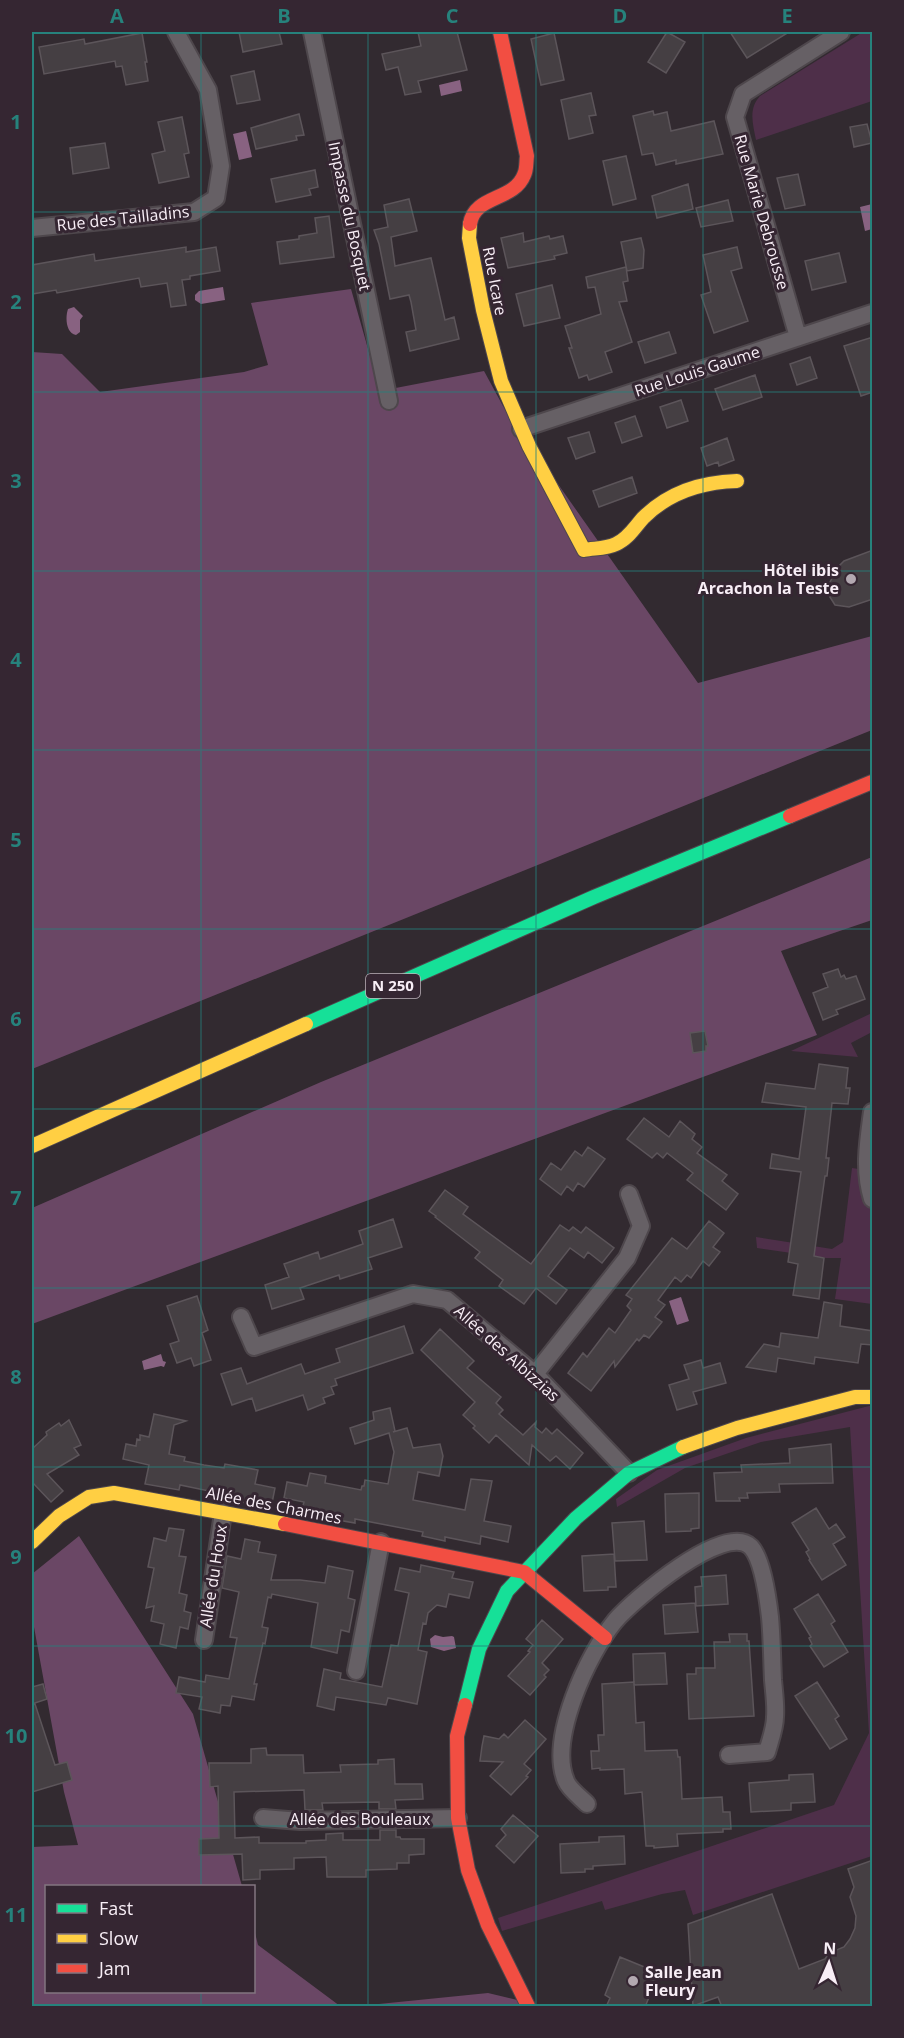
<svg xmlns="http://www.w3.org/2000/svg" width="904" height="2038" font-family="'Open Sans',sans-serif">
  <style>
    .green { fill: #4e2f49 }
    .forest { fill: #6a4765 }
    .water { fill: #886281 }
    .building { fill: #453f43; stroke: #5c555a; stroke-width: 1.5 }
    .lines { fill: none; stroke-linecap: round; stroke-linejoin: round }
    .street-casing { stroke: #4e474c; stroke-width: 20 }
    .fast-casing { stroke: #4e474c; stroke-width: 16 }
    .slow-casing { stroke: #4e474c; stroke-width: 16 }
    .jam-casing { stroke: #4e474c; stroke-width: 16 }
    .street { stroke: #666065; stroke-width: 16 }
    .fast { stroke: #16e098; stroke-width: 14 }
    .slow { stroke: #ffcf43; stroke-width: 14 }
    .jam { stroke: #f24e42; stroke-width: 14 }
    .grid { fill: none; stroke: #26827c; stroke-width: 1.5; stroke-opacity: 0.55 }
    .poi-dot { fill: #b3a9b1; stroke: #352632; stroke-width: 2 }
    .labels { text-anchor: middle; stroke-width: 6; stroke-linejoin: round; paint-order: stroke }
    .shield { fill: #352632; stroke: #beb2bb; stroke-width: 1.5 }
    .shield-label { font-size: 15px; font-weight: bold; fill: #f8eef6 }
    .street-label { font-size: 16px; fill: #f8eef6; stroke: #352632 }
    .poi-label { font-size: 16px; font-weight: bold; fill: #f8eef6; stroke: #352632; text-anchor: end }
    .neatline { fill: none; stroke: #26827c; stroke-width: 2 }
    .grid-label { font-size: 20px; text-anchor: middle; font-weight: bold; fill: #26827c }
  </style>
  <rect width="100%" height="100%" fill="#322a30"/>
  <!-- green -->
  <path class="green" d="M863 32H872V101L756 140C753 124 748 109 760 96Z
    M872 1013V1032L851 1043 858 1057 791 1051Z
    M852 1168 872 1171V1304L835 1299 841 1258H826L757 1248 756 1237 832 1249 843 1242Z
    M869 1406H872V1856L693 1915 685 1890 662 1894 605 1910 602 1901 502 1931 498 1918 834 1805 869 1733 850 1427 761 1442 685 1468 617 1507 616 1499 657 1470 746 1438Z"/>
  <!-- forest -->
  <path class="forest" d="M351 289 380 391 484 371 503 406 698 683 872 636V730L32 1069V352L62 354 100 392 244 372 268 365 251 303Z
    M872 857V920L781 951 817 1035 32 1324V1208L321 1082Z
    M79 1536 193 1714 242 1886H46V1992H254V1929L258 1945 340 2006H32V1847L78 1845 64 1792 32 1616V1574Z
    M488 1993 542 2006H359Z"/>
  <!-- water -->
  <path class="water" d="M460 80 462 91 441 96 439 85Z
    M246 131 252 157 239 160 233 134Z
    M872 204V229L865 231 860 207Z
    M223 287 225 300 201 304 195 300V295L199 291Z
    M74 307 83 316 80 320V332L76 335C66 333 65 318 68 309Z
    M681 1297 689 1321 677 1325 669 1301Z
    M161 1354 163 1361 166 1362 164 1367 161 1366 144 1370 142 1361Z
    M435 1635 443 1637 452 1636 454 1637 456 1648 444 1651 431 1647 430 1639Z"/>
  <!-- building -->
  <path class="building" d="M239 32H279L282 44 243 52Z
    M418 32H457L467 70 418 81 421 92 405 95 398 67 386 70 382 54 421 46Z
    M667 32 685 42 666 73 648 62Z
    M730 32H789L747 58Z
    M142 33 147 62H145L148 81 126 85 122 66 116 67 115 61 44 74 39 47 84 39 85 44Z
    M554 33 564 80 541 85 531 39Z
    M254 71 260 100 237 104 231 76Z
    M591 93 596 115 589 116 593 133 569 139 561 100Z
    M653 111 654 115 667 112 671 131 714 121 723 154 676 164V160L656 165 653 153 642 155 633 116Z
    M299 114 304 135 296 136 297 140 256 149 251 128Z
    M182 117 189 153 184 154 189 177 159 183 152 154 165 151 158 122Z
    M867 124 872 143 854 147 850 127Z
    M105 143 109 168 73 174 70 148Z
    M626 156 636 199 613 205 603 161Z
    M315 170 318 187 309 189 311 195 276 202 271 179Z
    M798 174 805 205 785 209 777 178Z
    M688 184 693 209 657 218 652 196Z
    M409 199 417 231 391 237 395 266 431 258 445 320 454 317 459 339 410 351 406 332 416 330 411 302 409 295 390 299 379 244 374 230 388 227 384 205Z
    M728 200 733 221 701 227 696 208Z
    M329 216 334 257 280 264 277 242 299 239V236L317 233 315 218Z
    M523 233 524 242 549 236 550 239 563 236 567 253 554 256 555 259 508 268 501 238Z
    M641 238 644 250 643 268 627 271 621 242Z
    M186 247V252L216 247 220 271 190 276V279L182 280 186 305 171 307 167 283 141 287 139 278 57 293 56 290 32 294V265L94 254 95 261Z
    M737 247 742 268 731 271 748 321 714 333 701 295 711 292 703 255Z
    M839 253 846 282 812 290 805 261Z
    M626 267 628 281 623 282 627 301 619 302 632 342 605 352 612 372 589 380 587 375 579 378 569 348H572L565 326 601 314 595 287 588 288 586 277Z
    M552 285 560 318 524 326 516 294Z
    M669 332 676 353 645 363 638 342Z
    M873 337V392L861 396 844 346Z
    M810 357 817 378 797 385 790 364Z
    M755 375 762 397 723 410 715 389Z
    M681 400 688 421 667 428 660 407Z
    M635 416 642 436 622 443 615 423Z
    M589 432 595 452 576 459 568 438Z
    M727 438 734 460 719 466 718 462 707 466 701 448Z
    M632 477 637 493 599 507 593 491Z
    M873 550V599L849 607 835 605 828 594 829 584 838 567 844 561Z
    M838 969 841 977 844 975 846 979 856 976 865 999 836 1010 838 1014 823 1020 813 993 828 987 823 974Z
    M705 1031 708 1046H706V1051L693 1053 690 1033Z
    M819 1064 848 1068 846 1088H850L848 1104 832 1103 826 1158H829L827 1176H825L814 1256 824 1258 819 1299 793 1295 798 1264 788 1262 801 1172 770 1168 772 1154 799 1159 806 1107 762 1102 766 1083 815 1089Z
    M644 1118 669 1137 680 1121 695 1134 692 1139 702 1147 697 1153 727 1175 722 1181 738 1194 726 1210 687 1180 693 1173 667 1153 663 1158 657 1153 652 1158 627 1139Z
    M588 1147 605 1159 584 1187 578 1183 573 1191 567 1186 561 1195 540 1179 551 1163 561 1170 575 1151 582 1156Z
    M445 1190 468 1207 463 1214 531 1264 560 1225 569 1231 573 1227 581 1233 586 1227 614 1248 602 1263 588 1252 584 1258 570 1248 548 1276 567 1290 556 1304 536 1288 524 1304 499 1286 503 1280 475 1258 480 1252 435 1217 436 1216 429 1211Z
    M393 1219 402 1247 368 1258 372 1269 340 1279 339 1275 300 1288 304 1299 272 1309 265 1285 289 1277 284 1264 318 1252 320 1259 363 1244 359 1231Z
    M709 1221 724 1233 713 1247 720 1252 709 1266 703 1261 691 1278 687 1275 681 1282 675 1277 658 1300 665 1305 655 1317 662 1322 649 1338 644 1335 639 1341 637 1339 615 1367 614 1361 591 1391 568 1373 583 1353 587 1357 609 1328 615 1333 631 1310 627 1306 632 1299 626 1295 672 1238 687 1249Z
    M197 1296 208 1330 202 1333 211 1360 194 1366 191 1358 177 1363 170 1344 179 1341 167 1306Z
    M824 1302 842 1305 840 1326 873 1331V1345L861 1344 858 1363 815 1357 814 1364 778 1358 776 1372 746 1367 764 1344 779 1347 781 1333 818 1338Z
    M404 1326 413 1353 335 1379 337 1385 331 1387 334 1394 323 1398 325 1403 308 1410 303 1395 256 1411 252 1398 232 1405 221 1374 241 1368 247 1384 301 1364 305 1374 340 1362 336 1349Z
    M440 1329 474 1361 467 1368 501 1397 496 1403 503 1410 499 1414 523 1435 536 1422 535 1427 542 1433 546 1428 552 1434 557 1429 583 1453 570 1469 556 1456 550 1461 532 1445 529 1465 496 1435 489 1443 473 1428 475 1426 463 1415 475 1402 421 1350Z
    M701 1360 703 1368 720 1363 726 1383 693 1392 697 1404 677 1410 669 1385 689 1379 684 1365Z
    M390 1408 395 1431 393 1432 407 1428 413 1448 440 1444 443 1456 439 1476 418 1472 413 1500 465 1510 471 1479 492 1481 484 1521 511 1526 508 1542 481 1536 480 1544 445 1537V1541L422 1536 423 1532 355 1519V1523L338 1520V1517L302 1509 304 1502 284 1498 287 1482 307 1486 310 1473 326 1476 325 1483 361 1490 362 1486H364L365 1480 388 1484 394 1452 389 1433 355 1444 350 1428 374 1420 373 1412Z
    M154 1414 186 1421 174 1425 169 1454 185 1457 184 1461 204 1465 224 1468 225 1464 258 1470 255 1484 275 1488 272 1503 252 1499 251 1504 219 1498V1493L180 1485 179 1490 145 1484 149 1465 123 1459 126 1444 136 1446 137 1439 140 1440V1435L149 1437Z
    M69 1420 81 1445 74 1448 79 1455 47 1474 63 1491 51 1502 33 1483 32 1484V1449L47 1435 46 1432 59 1423 61 1426Z
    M831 1444 833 1483 779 1484 780 1492 747 1493 748 1498H739L740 1501H716L714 1473 742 1472 741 1465 790 1463 789 1449Z
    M699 1493V1528L691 1529V1531L666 1532 665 1494Z
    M816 1508 829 1529 836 1524 845 1537 833 1544 846 1565 822 1580 809 1560 810 1559 806 1552 809 1550 792 1523Z
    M644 1521 647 1560 615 1561 612 1523Z
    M169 1528 184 1530 179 1556 186 1557 179 1593 187 1595 184 1611 191 1613 188 1629 180 1627 176 1648 160 1644 164 1624 151 1621 154 1606 146 1608 154 1568 148 1567 154 1538 166 1541Z
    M245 1539 260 1542 258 1552 276 1555 271 1580H300L325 1583 328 1566 353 1571 348 1598 355 1600 349 1632 341 1630 337 1653 311 1647 318 1603 272 1594 271 1598 268 1597 262 1627 268 1628 265 1644 263 1643 254 1684H257L254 1700 232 1696 230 1706 221 1705 220 1713 199 1709 202 1697 176 1693 179 1677 205 1682 206 1675 229 1679 237 1638 230 1637 239 1592 222 1588 227 1556 241 1559Z
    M614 1554 616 1587H608V1590L584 1591 582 1556Z
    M421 1565 454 1572 452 1578 473 1582 469 1598 449 1594 446 1607 437 1605 428 1613 426 1624 423 1623 418 1650 427 1652 417 1704 388 1698 386 1705 336 1697 334 1710 317 1706 324 1669 341 1673 340 1679 382 1687 391 1645 398 1646 409 1593 395 1590 400 1568 420 1572Z
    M726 1575 728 1604 696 1606 695 1587 702 1586 701 1577Z
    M818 1594 835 1621 831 1624 848 1652 824 1667 810 1646 812 1644 809 1638 811 1637 794 1609Z
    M695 1603 698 1632 665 1634 663 1605Z
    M542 1620 563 1639 542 1663 549 1670 544 1675 546 1677 530 1695 508 1676 530 1652 528 1651 533 1645 526 1639Z
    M729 1634H747V1641H749L754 1716 689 1719 687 1674H696V1668H715L714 1642H730Z
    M665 1653 667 1684 634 1685 633 1654Z
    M634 1682 636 1723 644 1722 645 1751 677 1750 678 1757H680L682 1799 722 1797 723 1812H730L731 1829H723V1832L677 1834 678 1846 654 1848V1846H646L642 1792 625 1794 624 1769 600 1770V1768L592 1769 591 1751H599L598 1735H604L602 1684Z
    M817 1682 839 1716 835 1719 847 1739 830 1749 795 1696Z
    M43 1684 47 1699 32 1704V1687Z
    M35 1704 55 1765 67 1762 72 1780 32 1792V1705Z
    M525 1720 546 1739 524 1764 531 1770 526 1776 528 1777 511 1795 490 1776 503 1762 480 1761 482 1746 484 1736 499 1739 504 1734 508 1738Z
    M266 1748 267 1755H303L304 1773 341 1772 340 1765 378 1764V1760L394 1759 395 1784H422L423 1799 395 1800 396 1809H379V1802L322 1803 323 1810H305L304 1790 234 1792 235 1838 259 1837V1843H306V1841L326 1840V1834L343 1833V1840H380V1830H396V1837H400L401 1839H424V1854L409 1855V1863H397V1869L366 1870V1877H327L326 1857 294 1858V1869L260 1870V1879L243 1880 242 1854 199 1855V1839L219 1838 218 1786 210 1787 209 1763H251V1749Z
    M813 1774 815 1802 791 1803V1810L751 1812 749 1783 789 1780V1775Z
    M513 1815 538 1836 514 1863 496 1846 506 1835 501 1829Z
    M624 1836 625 1864 593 1866V1869H585V1872L561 1873 560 1844 599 1842V1837Z
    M873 1860V2007H722L718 1997 693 2006 688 1924 772 1894 799 1969 825 1959 829 1953 844 1947 850 1939 855 1928 856 1916 850 1897 854 1887 848 1869Z
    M620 1957 659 1973 645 2007H606L610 1998 605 1995Z"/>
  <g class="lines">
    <defs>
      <path id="street" d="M312 32 389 401
        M32 228 194 212 216 198 221 166 208 90 176 32
        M798 337 735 117 743 94 841 32
        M521 429 872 313
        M872 1112C868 1141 863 1170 872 1199
        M241 1317 254 1347 413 1294 447 1300 535 1374 629 1473
        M535 1374 627 1258 641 1226 629 1194
        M204 1640 223 1513
        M356 1671 381 1542
        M587 1804C580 1797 569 1789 566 1781 548 1739 588 1654 615 1621 633 1600 725 1521 751 1547 763 1560 768 1600 770 1617 772 1638 772 1659 773 1680 774 1692 776 1705 775 1717 775 1728 770 1741 767 1752L729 1755
        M263 1818 300 1821 458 1818"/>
      <path id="fast" d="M306 1024 594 897 790 816
        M465 1705 479 1649 507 1591 576 1518 629 1473 683 1447"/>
      <path id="slow" d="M470 224 469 238 483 310 501 381 529 446 584 550C594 548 606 549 616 544 628 539 635 527 643 518 668 493 702 482 737 481
        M32 1146 306 1024
        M683 1447 737 1428 855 1397H872
        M32 1542 59 1516 89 1497 114 1493 285 1524"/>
      <path id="jam" d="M470 224C474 195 514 201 524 175 527 169 526 162 527 156L500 32
        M790 816 872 782
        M285 1524 524 1572 605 1638
        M465 1705 457 1736 458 1818 468 1870 488 1925 528 2006"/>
    </defs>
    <!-- street casing -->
    <use href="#street" class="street-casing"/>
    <!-- fast casing -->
    <use href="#fast" class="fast-casing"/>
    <!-- slow casing -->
    <use href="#slow" class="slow-casing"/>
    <!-- jam casing -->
    <use href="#jam" class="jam-casing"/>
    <!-- street -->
    <use href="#street" class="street"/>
    <!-- fast -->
    <use href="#fast" class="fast"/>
    <!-- slow -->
    <use href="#slow" class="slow"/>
    <!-- jam -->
    <use href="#jam" class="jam"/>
  </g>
  <!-- grid -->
  <path class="grid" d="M201 32V1886M368 32V2006M536 32V2006M703 32V2006M32 212H872M32 392H872M32 571H872M32 750H872M32 929H872M32 1109H872M32 1288H872M32 1467H872M32 1646H872M32 1826H872M201 1992V2006"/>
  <!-- markers -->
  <g class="poi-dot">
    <circle cx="851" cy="579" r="6"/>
    <circle cx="633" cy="1981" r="6"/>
  </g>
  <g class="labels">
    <!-- shield labels -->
    <rect class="shield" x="366" y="974" width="54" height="24" rx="4.5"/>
    <g class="shield-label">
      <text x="393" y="991">N 250</text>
    </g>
    <!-- street labels -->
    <g class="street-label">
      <text transform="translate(762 212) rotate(74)" y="6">Rue Marie Debrousse</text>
      <text transform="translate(350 216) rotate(78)" y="6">Impasse du Bosquet</text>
      <text transform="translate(123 218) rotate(-6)" y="6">Rue des Tailladins</text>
      <text transform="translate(495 281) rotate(79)" y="6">Rue Icare</text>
      <text transform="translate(697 371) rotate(-18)" y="6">Rue Louis Gaume</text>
      <text transform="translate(507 1353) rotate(42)" y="6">Allée des Albizzias</text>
      <text transform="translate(274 1505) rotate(11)" y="6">Allée des Charmes</text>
      <text transform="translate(213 1576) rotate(-81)" y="6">Allée du Houx</text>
      <text x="360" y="1825">Allée des Bouleaux</text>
    </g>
    <!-- poi labels -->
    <g class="poi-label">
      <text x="839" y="576">Hôtel ibis<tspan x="839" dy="18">Arcachon la Teste</tspan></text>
      <text x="645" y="1978" text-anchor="start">Salle Jean<tspan x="645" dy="18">Fleury</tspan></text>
    </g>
  </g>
  <!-- border -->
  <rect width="904" height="2038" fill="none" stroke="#352632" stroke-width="66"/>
  <!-- legend -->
  <rect x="45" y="1885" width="210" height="108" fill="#352632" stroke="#837680" stroke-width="1.5"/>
  <rect x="57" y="1904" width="30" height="9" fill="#16e098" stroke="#837680" stroke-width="1.5"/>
  <text x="99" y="1915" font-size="18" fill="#f8eef6">Fast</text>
  <rect x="57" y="1934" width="30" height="9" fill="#ffcf43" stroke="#837680" stroke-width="1.5"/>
  <text x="99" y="1945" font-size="18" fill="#f8eef6">Slow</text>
  <rect x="57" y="1964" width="30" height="9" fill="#f24e42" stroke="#837680" stroke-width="1.5"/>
  <text x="99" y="1975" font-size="18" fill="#f8eef6">Jam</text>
  <!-- north arrow -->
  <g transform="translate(829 1963) rotate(3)" stroke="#352632" stroke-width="4.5" paint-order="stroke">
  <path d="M0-4.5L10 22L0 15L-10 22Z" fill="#f8eef6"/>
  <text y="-9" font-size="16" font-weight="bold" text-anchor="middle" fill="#f8eef6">N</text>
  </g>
  <rect x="33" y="33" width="838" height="1972" class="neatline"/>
  <g class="grid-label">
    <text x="117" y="23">A</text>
    <text x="284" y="23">B</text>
    <text x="452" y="23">C</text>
    <text x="620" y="23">D</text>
    <text x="787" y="23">E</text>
    <text x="16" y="129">1</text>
    <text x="16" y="309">2</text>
    <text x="16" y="488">3</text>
    <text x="16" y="667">4</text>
    <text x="16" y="847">5</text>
    <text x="16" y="1026">6</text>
    <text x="16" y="1205">7</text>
    <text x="16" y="1384">8</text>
    <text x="16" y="1564">9</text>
    <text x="16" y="1743">10</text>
    <text x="16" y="1922">11</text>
  </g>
</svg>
